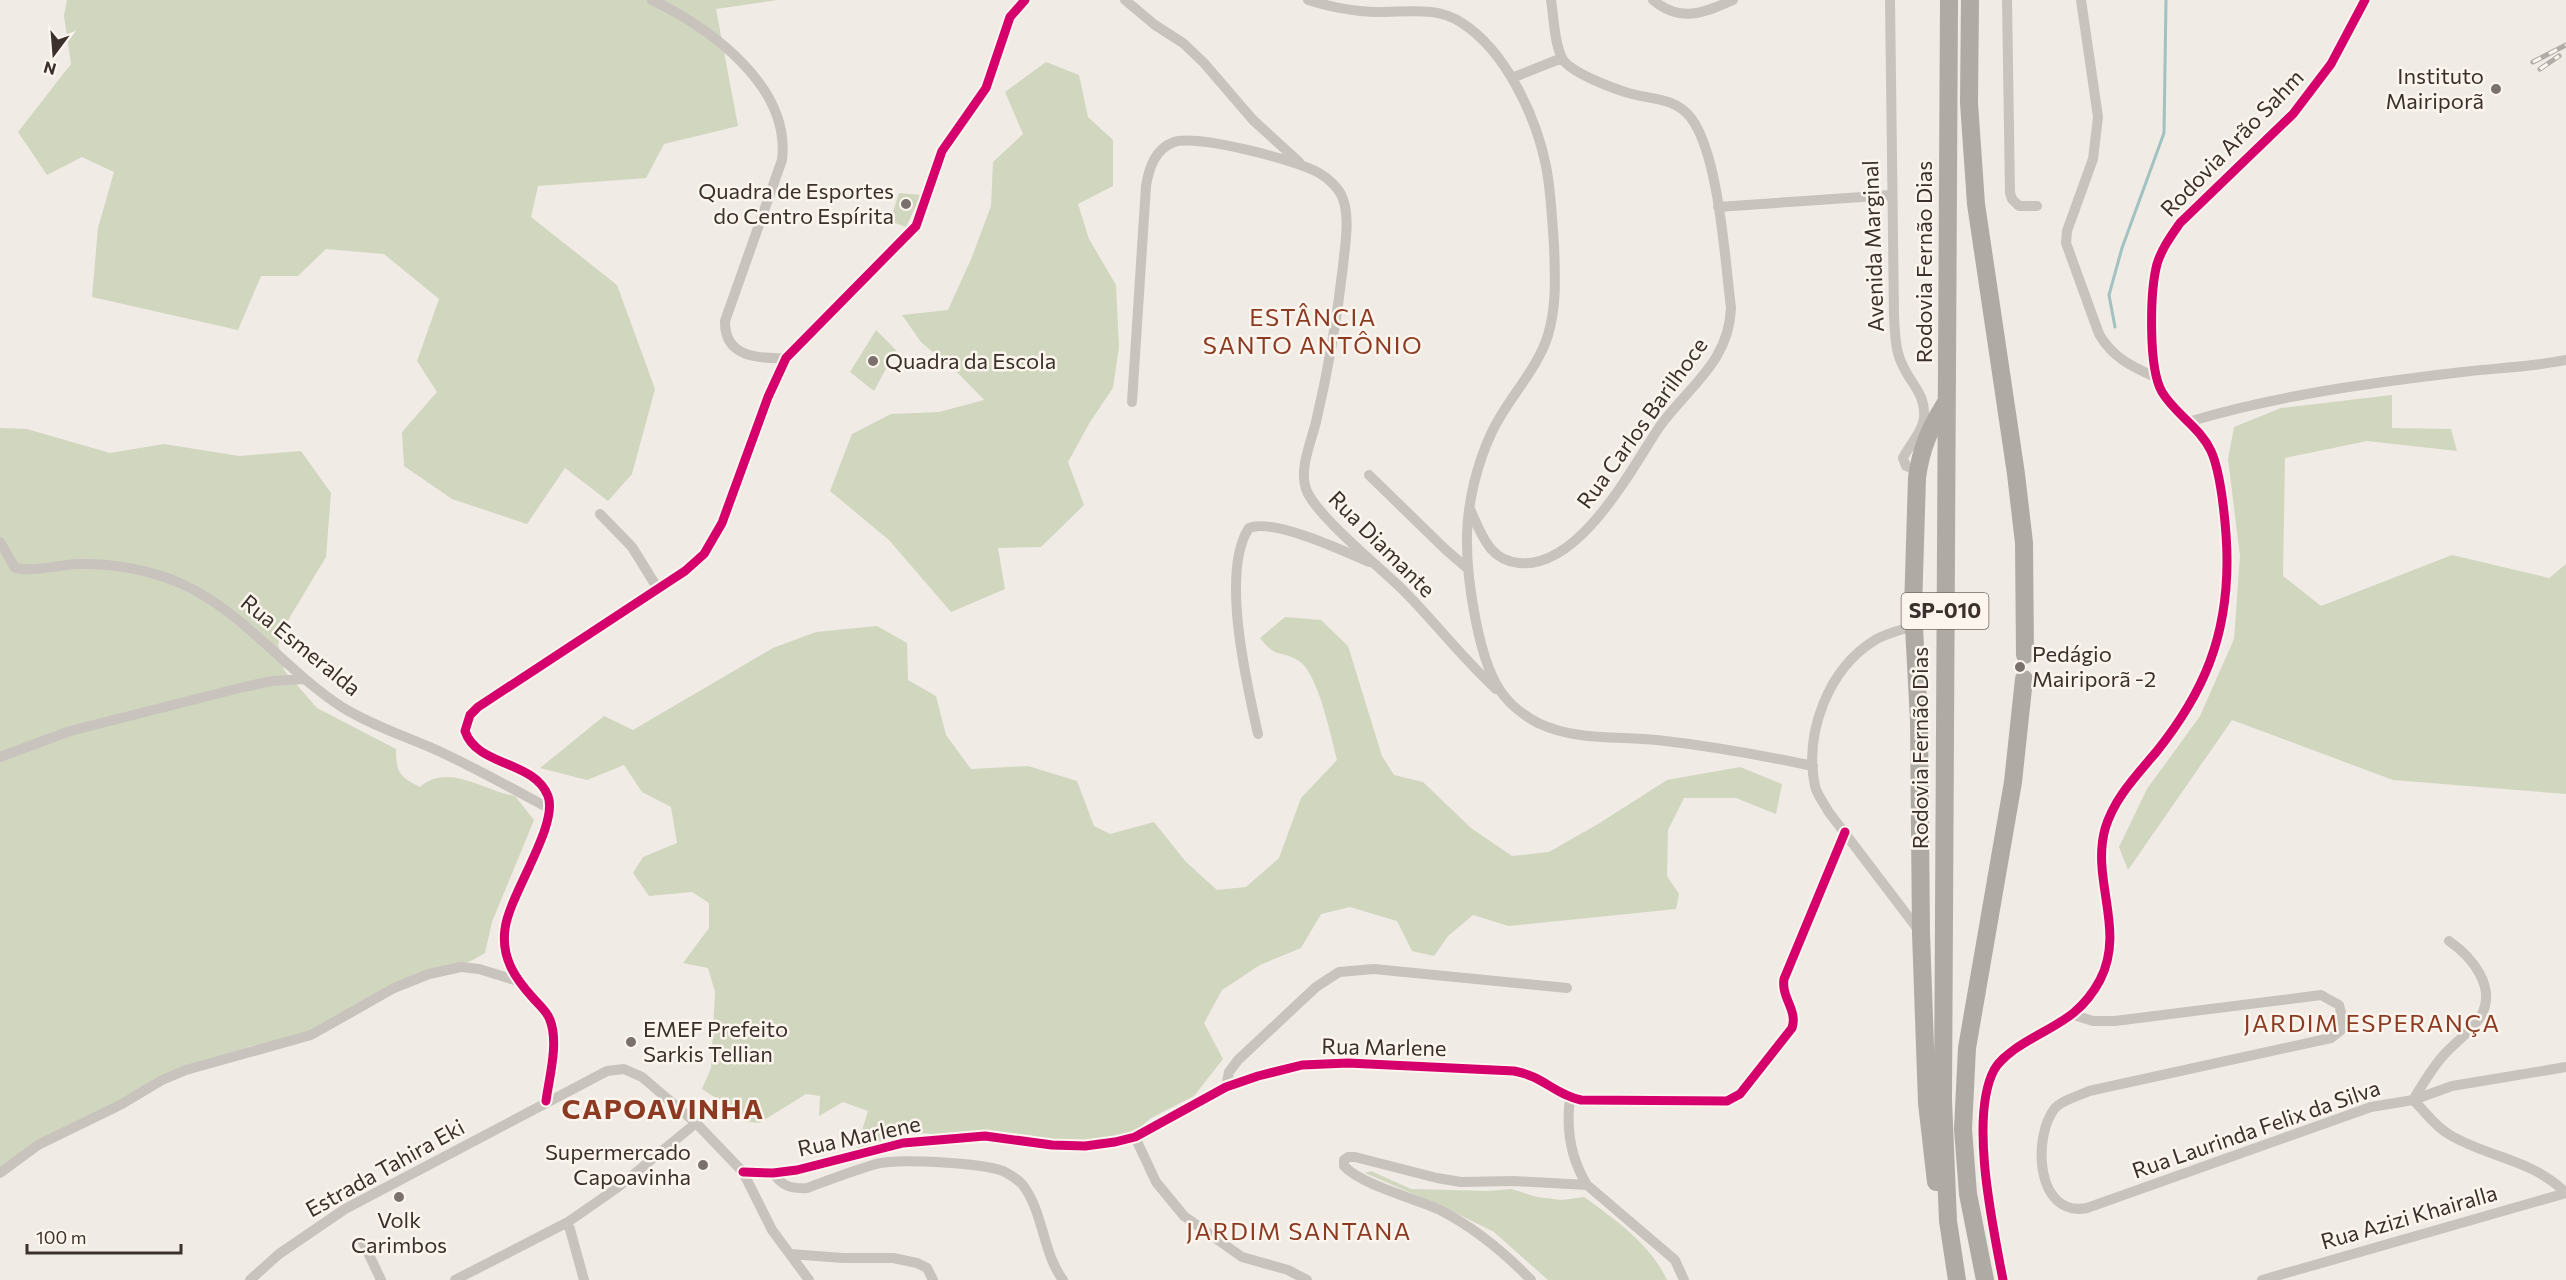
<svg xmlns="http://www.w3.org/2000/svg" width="2566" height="1280" font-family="Commissioner,sans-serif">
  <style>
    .green { fill: #d1d6bf }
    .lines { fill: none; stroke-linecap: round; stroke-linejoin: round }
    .stream { stroke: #a1c2c1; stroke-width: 3 }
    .minor { stroke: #c9c3be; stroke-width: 10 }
    .tertiary { stroke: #c9c3be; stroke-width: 12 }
    .motorway { stroke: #afaaa4; stroke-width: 18 }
    .rail-casing { stroke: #b1aca8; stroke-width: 5 }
    .rail { stroke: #fbf5ee; stroke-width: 3; stroke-dasharray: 9; stroke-linecap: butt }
    .cycleway-casing { stroke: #fbf5ee; stroke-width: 13 }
    .cycleway { stroke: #d6006c; stroke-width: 9 }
    .poi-dot { fill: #7a716c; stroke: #fbf5ee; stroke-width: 2 }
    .labels { text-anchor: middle; stroke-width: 5; stroke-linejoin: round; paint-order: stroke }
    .shield { fill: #fbf5ee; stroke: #756b66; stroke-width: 1.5 }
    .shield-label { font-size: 21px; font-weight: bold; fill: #3b302b }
    .poi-label { font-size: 22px; fill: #3b302b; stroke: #fbf5ee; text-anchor: end }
    .street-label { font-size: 22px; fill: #3b302b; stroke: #fbf5ee }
    .neighbourhood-label { font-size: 24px; letter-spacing: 1.5px; fill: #8c3b22; stroke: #fbf5ee }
    .district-label { font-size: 28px; font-weight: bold; letter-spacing: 1.5px; fill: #8c3b22; stroke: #fbf5ee }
  </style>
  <rect width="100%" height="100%" fill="#f0ebe5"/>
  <!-- green -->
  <path class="green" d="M67 0H777L716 9 738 126 664 144 646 178 538 186 531 217 617 285 655 389 632 474 608 501 565 468 527 524 452 499 404 466 402 432 437 392 417 361 439 299 384 254 326 249 298 276H261L238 330 92 297 98 228 114 172 82 157 47 175 18 132 71 64 64 16Z
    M1046 62 1079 75 1088 117 1113 140V186L1078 204 1089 239 1116 285 1119 347 1113 388 1090 422 1068 462 1084 505 1041 547 998 548 1005 589 951 612 889 540 830 491 852 434 891 414 939 412 984 400 960 375 921 342 902 315 948 310 972 257 991 206 993 162 1023 134 1005 92Z
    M899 193 921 195 906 227 890 221Z
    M876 330 896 350 874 391 850 372Z
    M2392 395V428L2451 429 2457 451 2367 441 2285 458 2283 576 2321 606 2452 555 2549 578 2566 564V794L2393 780 2232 720 2128 870 2119 847 2147 789 2200 716 2234 639 2240 556 2228 459 2234 427 2281 408Z
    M0 428 27 429 110 453 164 444 239 456 301 451 331 493 326 557 290 617 278 644 284 670 317 708 396 749C396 773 400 777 420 787 448 762 484 791 515 796L534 820 492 922 485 953 469 962 425 973 307 1034 248 1047 93 1116 0 1167Z
    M1285 617 1321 620 1348 646 1382 756 1394 775 1423 782 1471 828 1512 856 1549 852 1598 824 1667 780 1740 767 1782 784 1776 814 1736 798H1684L1668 830 1667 876 1679 894 1676 909 1509 926 1473 915 1448 936 1434 956 1412 951 1397 921 1350 907 1321 914 1301 948 1260 965 1222 990 1204 1023 1223 1059 1194 1096 1151 1118 1131 1135 1077 1143H1056L1029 1135 981 1130 948 1135 906 1132 856 1150 868 1111 843 1102 819 1116 820 1096 806 1094 759 1123 741 1121 733 1109 702 1089 711 1068 715 992 708 968 683 963 709 928V903L692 892 649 896 633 873 643 857 677 843 671 807 642 792 624 765 587 780 540 768 604 716 633 730 773 648 816 632 877 626 907 643 908 680 936 696 946 735 971 769 1028 766 1077 781 1094 826 1110 834 1154 822 1186 862 1217 890 1246 887 1279 858 1301 798 1337 760C1331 737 1318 673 1299 661 1281 649 1277 660 1260 638Z
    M1371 1171 1411 1189 1488 1191 1511 1189 1537 1197 1562 1200 1584 1197C1615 1219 1651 1245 1667 1280H1548L1494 1232 1448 1209 1365 1173Z"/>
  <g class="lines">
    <!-- stream -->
    <path class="stream" d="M2115 327 2109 295 2122 248 2164 133 2166 0"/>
    <!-- minor -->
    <path class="minor" d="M652 0C710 28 791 86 782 160L725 321C724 357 758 359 786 358
      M1125 0 1155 25 1183 43 1204 63 1253 120 1299 162
      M1308 0C1330 7 1351 11 1374 12 1403 13 1436 5 1462 23 1506 51 1536 117 1546 166 1551 191 1552 219 1554 245 1555 275 1557 305 1548 335 1537 371 1506 400 1491 434 1477 464 1468 501 1467 534 1466 575 1478 666 1505 697 1513 707 1527 717 1538 723 1576 741 1617 736 1657 740 1710 746 1761 755 1813 766
      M1653 0C1680 23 1704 13 1733 0
      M1890 0 1894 316C1895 333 1895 351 1903 366 1911 384 1926 395 1924 417 1923 432 1909 445 1903 458L1906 466 1918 471
      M2007 0 2010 193 2012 199 2019 206H2037
      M2081 0 2098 117 2093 159 2067 231 2066 243 2099 334C2113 358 2131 366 2155 377
      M1512 78 1562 58
      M1718 207 1891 195
      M1132 402 1146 186C1149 168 1155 149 1174 142 1196 134 1297 160 1319 173 1328 178 1339 188 1343 199 1350 219 1345 245 1343 266 1337 319 1328 371 1316 422 1311 442 1299 469 1306 489 1315 515 1381 568 1403 590 1435 622 1462 658 1496 689
      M2188 422C2277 395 2370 383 2462 372 2496 368 2532 367 2566 360
      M1369 475 1445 549 1468 569
      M1470 509C1476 522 1481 537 1491 549 1498 557 1508 562 1519 563 1580 569 1631 469 1660 426 1689 386 1729 362 1731 308 1725 261 1719 155 1691 118 1674 96 1649 100 1625 92 1610 87 1569 72 1562 58 1554 42 1554 18 1551 0
      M600 514 632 547 658 589
      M0 542 15 568C37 572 56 565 78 564 112 563 149 570 180 583 243 611 285 670 342 707 374 727 411 738 445 754 481 771 515 790 550 809
      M1914 626C1901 630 1887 633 1875 640 1828 669 1804 733 1815 786 1817 795 1824 803 1828 811L1920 932
      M1258 734C1247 685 1220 571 1249 528 1273 518 1344 551 1369 562
      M0 757 70 731 244 687 272 681 304 679
      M2449 941C2472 957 2497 987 2481 1016 2471 1032 2454 1043 2442 1057 2431 1070 2422 1085 2413 1100 2426 1112 2434 1126 2450 1135 2489 1158 2532 1159 2566 1193
      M2074 1015 2093 1021H2115L2321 995 2339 1005 2342 1016 2341 1030 2331 1038 2089 1091C2079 1096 2062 1100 2055 1108 2032 1137 2036 1218 2087 1208L2371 1107 2413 1100 2452 1086 2566 1067
      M1226 1087 1229 1072 1238 1060 1316 987 1339 972 1374 969 1567 988
      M1570 1098C1566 1128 1571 1159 1587 1185L1675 1260 1684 1280
      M546 1101C549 1078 559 1043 550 1020 547 1011 539 1005 533 998 515 978 501 958 505 929 509 895 559 825 548 796 534 760 477 767 465 731L470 715 478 707 685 571 704 554 722 523 768 397 786 358 916 226 942 151 986 88 1010 17 1025 0
      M1135 1137 1156 1182 1184 1216 1242 1257 1288 1270 1307 1280
      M743 1172 773 1173 797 1170 903 1143 985 1136 1052 1145 1085 1146 1115 1142 1135 1137 1226 1087 1258 1076 1302 1065 1348 1063 1514 1071C1543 1076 1554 1094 1581 1100L1727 1101 1740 1094 1792 1028C1798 1010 1781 998 1784 979L1845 832
      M0 1173 38 1145 122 1104 162 1080 186 1070 311 1035 394 988 429 974 461 967 479 969 518 981
      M773 1173C782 1186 791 1189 807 1188 829 1180 852 1171 876 1164 898 1158 981 1163 1003 1171 1009 1174 1018 1180 1022 1184 1044 1212 1042 1252 1063 1280
      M568 1222 584 1280
      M363 1242 381 1280
      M790 1254 843 1258H893L917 1263 927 1268 933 1280
      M250 1280 279 1254 345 1209 607 1071 624 1069 642 1077 696 1123 743 1172 772 1230 809 1280
      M455 1280 568 1222 617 1188 696 1123
      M1531 1280C1504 1252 1475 1228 1440 1210 1414 1198 1362 1185 1344 1166V1160L1348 1157H1355L1437 1178 1461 1182 1514 1181 1587 1185
      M2262 1280 2566 1193"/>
    <!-- tertiary -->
    <path class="tertiary" d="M2003 1280C1993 1227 1969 1118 1994 1070 1999 1061 2007 1055 2015 1049 2050 1025 2078 1021 2100 980 2126 930 2091 880 2105 829 2114 798 2137 775 2157 751 2204 692 2227 637 2227 561 2227 534 2222 475 2211 451 2200 427 2175 414 2162 392 2148 368 2150 291 2157 264 2162 248 2171 236 2180 223L2293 114 2331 64 2365 0"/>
    <!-- motorway -->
    <path class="motorway" d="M1949 0 1943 1100 1948 1221 1957 1280
      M1970 0 1969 103 1976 204 2016 474 2024 543 2025 655
      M1936 1182 1927 1103 1921 933 1919 720 1913 609 1917 478C1921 448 1929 430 1945 404
      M1985 1280 1968 1194 1963 1129 1967 1048 2013 782 2024 679"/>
    <defs>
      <path id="rail" d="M2533 62 2566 45
        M2540 69 2559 56"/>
    </defs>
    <!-- rail casing -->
    <use href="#rail" class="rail-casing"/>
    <!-- rail -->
    <use href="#rail" class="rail"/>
    <defs>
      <path id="cycleway" d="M546 1101C549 1078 559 1043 550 1020 547 1011 539 1005 533 998 515 978 501 958 505 929 509 895 559 825 548 796 534 760 477 767 465 731L470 715 478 707 685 571 704 554 722 523 768 397 786 358 916 226 942 151 986 88 1010 17 1025 0
        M743 1172 773 1173 797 1170 903 1143 985 1136 1052 1145 1085 1146 1115 1142 1135 1137 1226 1087 1258 1076 1302 1065 1348 1063 1514 1071C1543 1076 1554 1094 1581 1100L1727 1101 1740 1094 1792 1028C1798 1010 1781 998 1784 979L1845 832
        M2003 1280C1993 1227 1969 1118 1994 1070 1999 1061 2007 1055 2015 1049 2050 1025 2078 1021 2100 980 2126 930 2091 880 2105 829 2114 798 2137 775 2157 751 2204 692 2227 637 2227 561 2227 534 2222 475 2211 451 2200 427 2175 414 2162 392 2148 368 2150 291 2157 264 2162 248 2171 236 2180 223L2293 114 2331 64 2365 0"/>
    </defs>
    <!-- cycleway casing -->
    <use href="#cycleway" class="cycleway-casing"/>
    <!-- cycleway -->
    <use href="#cycleway" class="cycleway"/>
  </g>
  <!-- markers -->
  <g class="poi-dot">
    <circle cx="2496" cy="89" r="6"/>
    <circle cx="906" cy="204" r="6"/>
    <circle cx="873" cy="361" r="6"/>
    <circle cx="2020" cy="667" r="6"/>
    <circle cx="631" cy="1042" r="6"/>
    <circle cx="703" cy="1165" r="6"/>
    <circle cx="399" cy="1197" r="6"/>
  </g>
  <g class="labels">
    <!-- shield labels -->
    <rect class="shield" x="1901.5" y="593" width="87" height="36" rx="4.5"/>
    <g class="shield-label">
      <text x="1945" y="618">SP-010</text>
    </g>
    <!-- poi labels -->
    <g class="poi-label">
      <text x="2484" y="84">Instituto<tspan x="2484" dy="25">Mairiporã</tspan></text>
      <text x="894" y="199">Quadra de Esportes<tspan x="894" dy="25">do Centro Espírita</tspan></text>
      <text x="885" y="369" text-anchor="start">Quadra da Escola</text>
      <text x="2032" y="662" text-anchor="start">Pedágio<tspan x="2032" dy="25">Mairiporã -2</tspan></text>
      <text x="643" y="1037" text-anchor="start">EMEF Prefeito<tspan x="643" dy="25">Sarkis Tellian</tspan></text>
      <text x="691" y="1160">Supermercado<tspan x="691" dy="25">Capoavinha</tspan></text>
      <text x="399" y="1228" text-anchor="middle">Volk<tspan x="399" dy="25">Carimbos</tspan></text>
    </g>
    <!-- street labels -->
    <g class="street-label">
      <text transform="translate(2232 143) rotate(-46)" y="8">Rodovia Arão Sahm</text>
      <text transform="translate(1873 246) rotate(-92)" y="8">Avenida Marginal</text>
      <text transform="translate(1924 262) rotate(-90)" y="8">Rodovia Fernão Dias</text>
      <text transform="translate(1642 423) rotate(-54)" y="8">Rua Carlos Barilhoce</text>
      <text transform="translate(1382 544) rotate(45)" y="8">Rua Diamante</text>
      <text transform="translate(301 645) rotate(39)" y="8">Rua Esmeralda</text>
      <text transform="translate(1920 748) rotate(-90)" y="8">Rodovia Fernão Dias</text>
      <text transform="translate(1384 1047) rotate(1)" y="8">Rua Marlene</text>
      <text transform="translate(2256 1129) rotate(-19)" y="8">Rua Laurinda Felix da Silva</text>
      <text transform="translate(859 1136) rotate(-12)" y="8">Rua Marlene</text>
      <text transform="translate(385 1168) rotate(-29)" y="8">Estrada Tahira Eki</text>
      <text transform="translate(2409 1217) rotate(-16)" y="8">Rua Azizi Khairalla</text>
    </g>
    <!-- neighbourhood labels -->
    <g class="neighbourhood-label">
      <text x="1313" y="326">ESTÂNCIA<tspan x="1313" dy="28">SANTO ANTÔNIO</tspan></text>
      <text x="2372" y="1032">JARDIM ESPERANÇA</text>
      <text x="1299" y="1240">JARDIM SANTANA</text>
    </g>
    <!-- district labels -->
    <g class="district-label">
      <text x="663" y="1119">CAPOAVINHA</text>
    </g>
  </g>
  <!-- north arrow -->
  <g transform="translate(54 54) rotate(196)" stroke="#fbf5ee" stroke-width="4.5" paint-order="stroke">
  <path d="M0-4.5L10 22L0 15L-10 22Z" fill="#3b302b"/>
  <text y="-9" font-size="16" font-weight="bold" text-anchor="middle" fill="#3b302b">N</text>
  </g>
  <!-- scale -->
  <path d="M27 1244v9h154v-9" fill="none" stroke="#3b302b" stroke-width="3"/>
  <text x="36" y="1244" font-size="18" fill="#3b302b" stroke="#fbf5ee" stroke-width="4.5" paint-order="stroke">100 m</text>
</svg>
